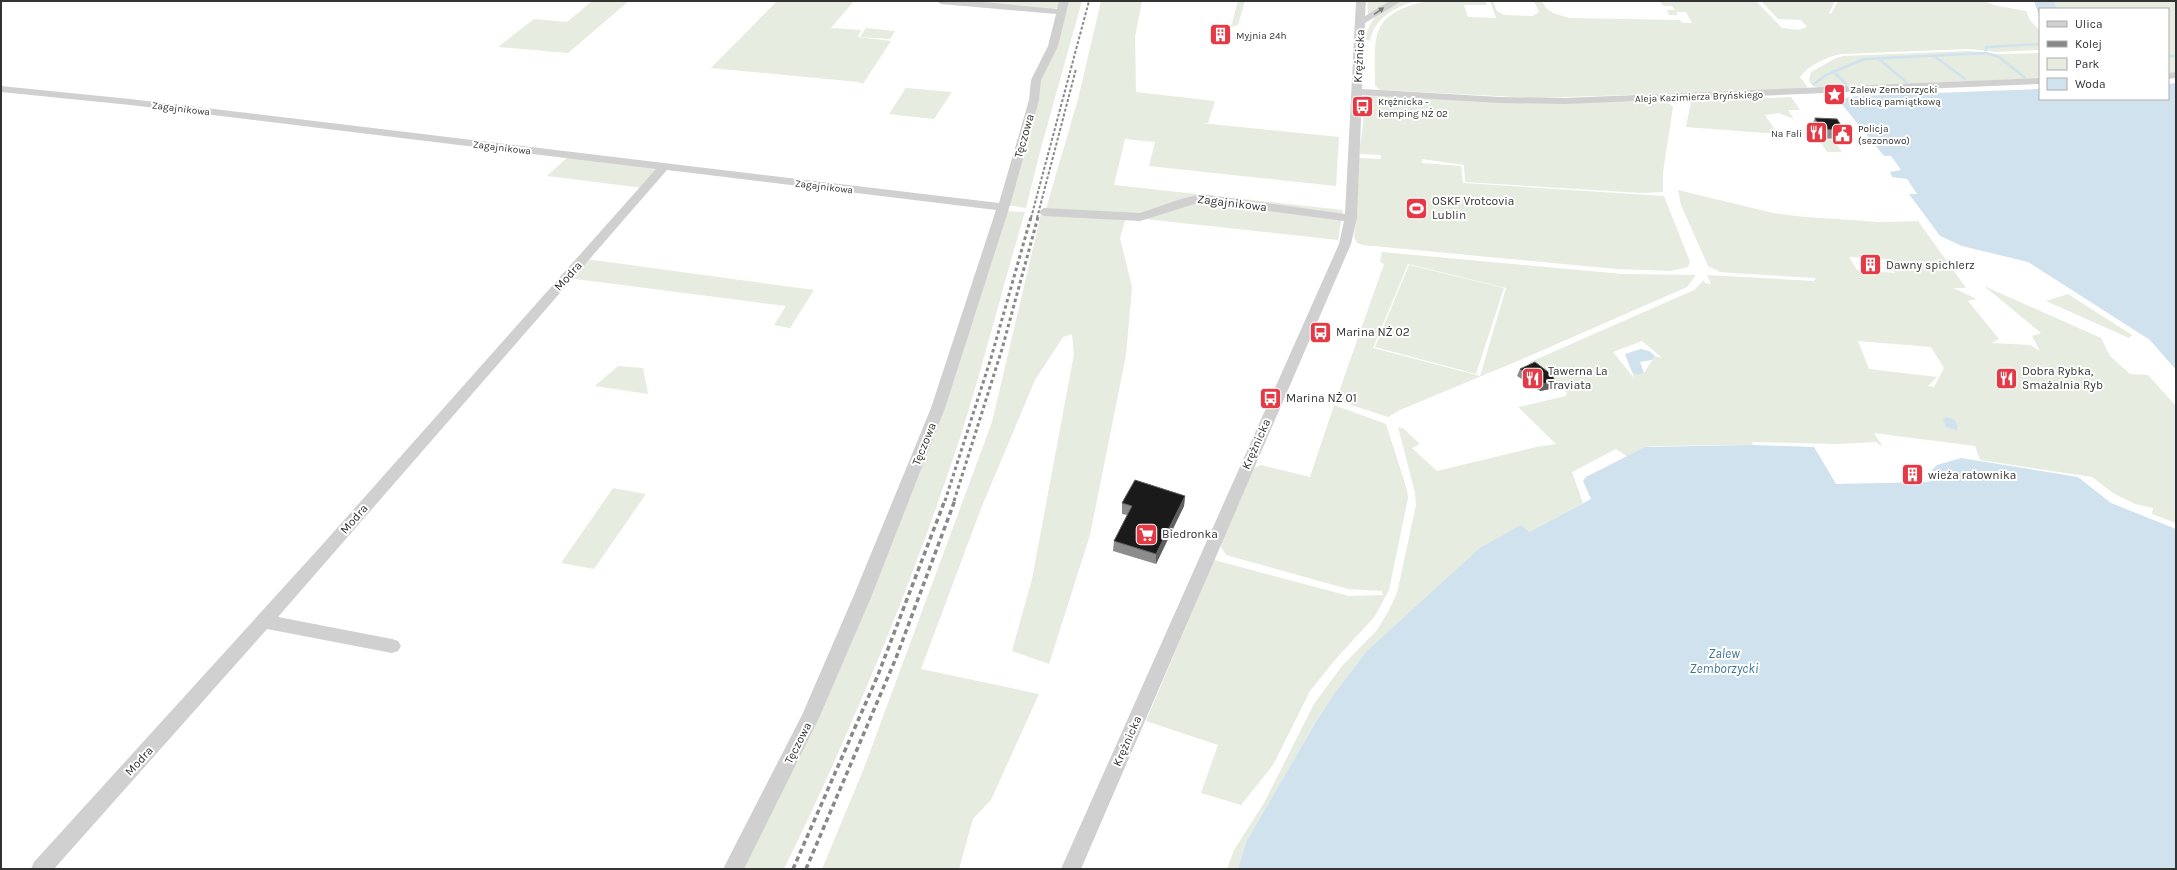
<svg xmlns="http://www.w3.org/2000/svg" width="2177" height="870" font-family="Karla,sans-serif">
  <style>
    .green { fill: #e6ecdf; fill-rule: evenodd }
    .water { fill: #cfe2ee }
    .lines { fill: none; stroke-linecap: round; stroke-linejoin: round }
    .stream { stroke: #cfe2ee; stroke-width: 2.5 }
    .minor { fill: #d0d0d0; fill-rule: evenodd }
    .rail-far2 { stroke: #888; stroke-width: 2; stroke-dasharray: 3 2; stroke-linecap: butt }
    .rail-far1 { stroke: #888; stroke-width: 3; stroke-dasharray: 3.5 3; stroke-linecap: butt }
    .rail { stroke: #888; stroke-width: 3.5; stroke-dasharray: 5 3.5; stroke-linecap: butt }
    .wall { fill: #8c8c8c }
    .shaded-wall { fill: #5f5f5f }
    .building { fill: #1a1a1a; stroke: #5f5f5f }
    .oneway { fill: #7a7a7a }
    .labels { text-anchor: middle; stroke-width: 4; stroke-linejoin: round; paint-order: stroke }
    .far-poi-label { font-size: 10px; fill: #333; stroke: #fff; text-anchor: start }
    .far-street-label { font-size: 10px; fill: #333; stroke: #fff }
    .street-label { font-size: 12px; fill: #333; stroke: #fff }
    .poi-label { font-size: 12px; fill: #333; stroke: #fff; text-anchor: start }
    .water-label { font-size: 13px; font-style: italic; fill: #3f7597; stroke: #fff }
  </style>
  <rect width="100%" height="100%" fill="#fff"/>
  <!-- green -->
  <path class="green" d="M592 1H629L568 53 498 47 534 19 567 22Z
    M777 1H854L831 28 861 30 858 37 891 41 863 84 858 82 711 68Z
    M959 1H1062L1059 8 1048 9Z
    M1068 1H1082L1041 148 1026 208 1007 205 1039 80Z
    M1101 1H1142L1135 37 1136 92 1215 101 1208 123H1201L1339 137 1336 186 1149 166 1155 142 1125 139 1114 185 1343 210 1338 240 1126 217 1120 238 1132 287 1126 355 1090 535 1049 664 1012 651 1032 579 1074 354 1072 334 1063 337 1035 380 982 506 921 669 1039 694 991 800 973 819 959 869H822L864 768 992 422 1041 214 1045 212 1078 99Z
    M1238 1H1245L1238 25 1231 27Z
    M1367 1H1393L1368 15Z
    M1404 1H1416C1395 7 1374 18 1370 41L1366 40C1368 16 1384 9 1404 1Z
    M1426 1H1485L1487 5H1464L1468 17 1496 18 1490 1H1493L1497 11 1504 15 1533 16 1539 12 1534 1H1528H1542L1546 8 1553 13 1569 18 1678 20 1677 18 1683 23H1692L1686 12H1677V15H1669L1667 10H1675L1672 6H1664L1659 1H1756L1782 28 1798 30 1807 27 1801 20 1778 19 1761 1H1835L1829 13 1831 14 1838 1H1984L1994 5 2026 11 2030 20 2040 31V50L1995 52 1970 49 1841 54C1826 57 1809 65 1800 77L1807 86 1806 89 1536 98 1380 90 1375 86C1375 36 1368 15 1426 1Z
    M2053 1H2176V73H2168V9H2058Z
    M866 28 895 31 890 39 860 37Z
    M1969 51 1999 54 2040 53V78L1819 88 1813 86 1809 81 1811 72 1836 58 1844 56Z
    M906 88 952 92 934 119 889 114Z
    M1367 94 1501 102 1666 101 1673 107 1663 172V192L1642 193 1465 182 1464 165 1422 159V163L1461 166 1463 183 1664 196 1690 262 1688 267 1670 271 1617 269 1363 245 1357 243 1354 236 1357 215 1359 158 1381 159V155L1359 154 1363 124V107H1366L1363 96Z
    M1791 97 1800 110H1788L1794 119 1779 113 1765 115 1778 134 1686 127 1691 102Z
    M1818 138 1833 139 1842 152H1827Z
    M569 156 655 167 657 170 643 188 547 176Z
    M1678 190 1773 213 1805 217 1880 222 1918 221 1966 288H1953L1977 299 1968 301 1999 339 1992 343 2030 345 2040 351 2032 336 2041 333 1984 286 2101 338 2110 356 2130 374 2148 375 2176 406V523L2152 514 2153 508 2135 504 2113 493 2092 477 1980 460 1975 446 1874 433 1883 447 1876 442 1837 444 1752 442 1753 445 1654 446 1645 447 1628 457 1616 449 1572 472 1583 503 1529 532 1366 652 1334 694 1317 720 1246 842 1238 869H1227L1234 850 1264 803 1314 704 1342 666 1377 630 1389 610 1397 593 1416 505 1415 493 1398 427 1404 429 1420 444 1412 448 1437 471 1536 447 1556 444 1518 407 1566 396 1567 393 1528 363 1694 290 1704 280 1705 283 1711 284 1707 275 1814 281 1816 278 1732 273 1720 272 1708 266 1681 205ZM1849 257 1887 259 1895 273 1857 270ZM1642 341 1662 358 1655 356 1644 373 1638 375 1632 372 1634 378 1613 352ZM1858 341 1931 347 1944 368 1934 387 1928 386 1937 377 1869 369Z
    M1005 211 1025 212C1003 285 985 359 962 432 913 581 853 728 784 869H737L815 719Z
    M1382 252 1622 274 1696 275 1687 287 1527 357 1400 410 1388 417 1336 400 1384 264 1380 262ZM1408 264 1506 288 1480 376 1373 348Z
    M586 259 814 290 790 328 774 325 786 306 568 278Z
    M1409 265 1504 288 1476 374 1375 347Z
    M2068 294 2132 335 2129 338 2046 301Z
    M618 366 643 368 648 394 595 386Z
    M1334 405 1386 424 1407 490 1408 498 1389 590 1375 616 1335 660 1310 691 1273 765 1241 805 1201 793 1218 745 1146 721 1214 560 1349 596 1383 595 1382 591 1348 589 1226 555 1220 545 1250 470 1261 465 1310 477Z
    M613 488 646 494 594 569 561 563Z"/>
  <!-- water -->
  <path class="water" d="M2034 1H2053L2058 9H2040V18Z
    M2176 83V370L2150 340 2028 262 1962 246 1940 236 1909 194H1917L1907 179 1892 177 1890 172 1901 170 1891 156H1884L1840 102 1845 98 1857 96 2040 89V99H2168V84Z
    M1641 349 1649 351 1655 356 1652 360 1640 362 1644 373 1638 375 1632 372 1625 354Z
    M1947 417 1955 420 1958 427 1957 430 1946 427 1943 419Z
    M1753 445 1814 447 1836 484 1929 482 1932 470 1937 465 1961 458 2078 477 2111 503 2176 529V869H1238L1246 842 1317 720 1334 694 1366 652 1480 548 1521 525 1529 532 1591 499 1583 481 1586 477 1645 447Z"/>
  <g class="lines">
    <!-- stream -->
    <path class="stream" d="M1986 50V47L2040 44
      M1934 56 1965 79
      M2168 56H2176
      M1878 58 1906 82
      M1833 71 1846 84
      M1814 84 1826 75 1864 59 1986 53 1999 57 2024 77"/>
    <!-- minor -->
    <path class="minor" d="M936 1H972L1057 9 1059 1H1069L1058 46 1041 80 1039 100 1011 202 945 408 872 595 819 718 744 869H723L802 715 854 595 931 408 996 210 667 170 278 617 392 639 398 641 401 646 398 651 392 653 267 629 54 869H31L34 862 322 545 656 169 130 105 1 92V86L130 99 999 203 1029 100 1031 80 1048 46 1056 14 941 4Z
      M1356 1H1366L1365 16 1390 1H1402L1365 23 1362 89 1500 97 1565 98 2040 78V84L1565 104 1500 103 1362 95 1357 218 1351 244 1081 869H1061L1339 244 1344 221 1201 202 1140 221 1044 216 1038 212 1044 208 1140 213 1181 199 1201 194 1345 214Z
      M2176 72V78L2168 79V73Z"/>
    <!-- rail-far2 -->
    <path class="rail-far2" d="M1031 218 1089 1
      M1037 218 1076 69"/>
    <!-- rail-far1 -->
    <path class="rail-far1" d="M945 501 991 358 1031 217
      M954 501 1002 349 1038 217"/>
    <!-- rail -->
    <path class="rail" d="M793 869 878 675 945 500
      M806 869 896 658 955 500"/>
  </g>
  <!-- wall -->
  <path class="wall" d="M1815 118 1844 130 1840 139 1816 138 1811 127Z
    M1520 369 1554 379 1550 389 1540 391 1517 376Z
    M1185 496 1184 506 1156 564 1113 551 1114 541 1127 515 1122 514V503Z"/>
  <!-- shaded-wall -->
  <path class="shaded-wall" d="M1554 379 1550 389 1540 391 1542 384Z
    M1185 496 1184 506 1156 564V554Z"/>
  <!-- building -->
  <path class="building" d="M1815 118 1837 119 1844 130 1820 129Z
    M1535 362 1552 375 1554 379 1552 382 1542 384 1520 369Z
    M1135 480 1185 496 1156 554 1114 541 1132 506 1122 503Z"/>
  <!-- one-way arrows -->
  <defs><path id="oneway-solid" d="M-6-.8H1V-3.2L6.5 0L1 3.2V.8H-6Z"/></defs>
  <use class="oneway" href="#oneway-solid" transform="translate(1379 11) rotate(-35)"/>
  <!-- icons -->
  <defs>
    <symbol id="building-square" viewBox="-11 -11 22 22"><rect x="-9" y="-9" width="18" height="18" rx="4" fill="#e63946" stroke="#fff"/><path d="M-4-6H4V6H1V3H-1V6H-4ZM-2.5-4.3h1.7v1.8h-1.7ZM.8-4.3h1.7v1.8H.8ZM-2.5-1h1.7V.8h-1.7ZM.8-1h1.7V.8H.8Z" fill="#fff"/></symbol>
    <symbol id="sight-square" viewBox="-11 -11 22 22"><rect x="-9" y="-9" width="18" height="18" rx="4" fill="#e63946" stroke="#fff"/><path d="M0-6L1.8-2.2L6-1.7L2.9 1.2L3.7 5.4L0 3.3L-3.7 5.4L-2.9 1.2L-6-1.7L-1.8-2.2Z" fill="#fff"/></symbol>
    <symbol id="bus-square" viewBox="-11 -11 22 22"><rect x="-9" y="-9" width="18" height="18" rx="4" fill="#e63946" stroke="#fff"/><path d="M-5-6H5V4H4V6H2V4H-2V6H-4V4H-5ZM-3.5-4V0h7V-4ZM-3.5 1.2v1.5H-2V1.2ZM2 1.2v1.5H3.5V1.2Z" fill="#fff"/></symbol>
    <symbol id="restaurant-square" viewBox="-11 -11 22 22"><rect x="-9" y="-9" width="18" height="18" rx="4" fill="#e63946" stroke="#fff"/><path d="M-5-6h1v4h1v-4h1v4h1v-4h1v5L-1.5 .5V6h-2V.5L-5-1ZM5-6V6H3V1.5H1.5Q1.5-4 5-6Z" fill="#fff"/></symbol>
    <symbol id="civic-square" viewBox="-11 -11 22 22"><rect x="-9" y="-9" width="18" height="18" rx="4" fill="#e63946" stroke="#fff"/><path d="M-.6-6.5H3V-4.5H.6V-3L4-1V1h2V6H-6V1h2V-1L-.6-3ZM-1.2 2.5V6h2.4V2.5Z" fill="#fff"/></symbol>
    <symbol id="stadium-square" viewBox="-11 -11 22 22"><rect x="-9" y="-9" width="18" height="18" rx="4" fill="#e63946" stroke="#fff"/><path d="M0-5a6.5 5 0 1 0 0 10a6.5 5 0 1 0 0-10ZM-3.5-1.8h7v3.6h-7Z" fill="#fff"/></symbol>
    <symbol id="supermarket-square" viewBox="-11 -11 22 22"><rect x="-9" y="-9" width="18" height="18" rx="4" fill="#e63946" stroke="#fff"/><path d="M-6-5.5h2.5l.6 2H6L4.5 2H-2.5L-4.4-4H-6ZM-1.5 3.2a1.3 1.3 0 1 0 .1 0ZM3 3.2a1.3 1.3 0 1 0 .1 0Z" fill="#fff"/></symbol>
  </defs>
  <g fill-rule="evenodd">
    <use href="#building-square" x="1208" y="22" width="25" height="25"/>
    <use href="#sight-square" x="1822" y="82" width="25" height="25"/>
    <use href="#bus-square" x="1350" y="94" width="25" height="25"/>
    <use href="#restaurant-square" x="1804" y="120" width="25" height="25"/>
    <use href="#civic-square" x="1830" y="122" width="25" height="25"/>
    <use href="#stadium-square" x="1404" y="196" width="25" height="25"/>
    <use href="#building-square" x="1858" y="252" width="25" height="25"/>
    <use href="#bus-square" x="1308" y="320" width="25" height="25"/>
    <use href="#restaurant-square" x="1520" y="366" width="25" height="25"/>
    <use href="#restaurant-square" x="1994" y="366" width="25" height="25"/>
    <use href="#bus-square" x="1258" y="386" width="25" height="25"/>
    <use href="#building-square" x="1900" y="462" width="25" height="25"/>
    <use href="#supermarket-square" x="1134" y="522" width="25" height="25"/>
  </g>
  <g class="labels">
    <!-- far-poi labels -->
    <g class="far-poi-label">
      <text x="1236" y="39">Myjnia 24h</text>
      <text x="1850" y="93">Zalew Zemborzycki<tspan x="1850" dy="12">tablicą pamiątkową</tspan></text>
      <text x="1378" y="105">Krężnicka -<tspan x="1378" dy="12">kemping NŻ 02</tspan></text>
      <text x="1858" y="132">Policja<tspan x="1858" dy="12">(sezonowo)</tspan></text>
      <text x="1802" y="137" text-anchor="end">Na Fali</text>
    </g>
    <!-- far-street labels -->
    <g class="far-street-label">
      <text transform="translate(1699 96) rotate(-2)" y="4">Aleja Kazimierza Bryńskiego</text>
      <text transform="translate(181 108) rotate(7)" y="4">Zagajnikowa</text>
      <text transform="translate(502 147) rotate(7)" y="4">Zagajnikowa</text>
      <text transform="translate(824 186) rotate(7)" y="4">Zagajnikowa</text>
    </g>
    <!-- street labels -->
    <g class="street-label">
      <text transform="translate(1359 56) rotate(-87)" y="4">Krężnicka</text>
      <text transform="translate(1024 136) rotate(-74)" y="4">Tęczowa</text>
      <text transform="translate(1232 203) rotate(7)" y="4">Zagajnikowa</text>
      <text transform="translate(568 276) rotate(-48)" y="4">Modra</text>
      <text transform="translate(924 444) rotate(-68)" y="4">Tęczowa</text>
      <text transform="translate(1256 444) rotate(-66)" y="4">Krężnicka</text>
      <text transform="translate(354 519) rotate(-49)" y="4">Modra</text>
      <text transform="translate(1127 741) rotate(-66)" y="4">Krężnicka</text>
      <text transform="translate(798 743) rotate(-63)" y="4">Tęczowa</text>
      <text transform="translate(139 761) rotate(-47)" y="4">Modra</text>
    </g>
    <!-- poi labels -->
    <g class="poi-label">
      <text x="1432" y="205">OSKF Vrotcovia<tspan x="1432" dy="14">Lublin</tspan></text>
      <text x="1886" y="269">Dawny spichlerz</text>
      <text x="1336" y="336">Marina NŻ 02</text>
      <text x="1548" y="375">Tawerna La<tspan x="1548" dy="14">Traviata</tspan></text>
      <text x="2022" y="375">Dobra Rybka,<tspan x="2022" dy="14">Smażalnia Ryb</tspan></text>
      <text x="1286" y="402">Marina NŻ 01</text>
      <text x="1928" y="479">wieża ratownika</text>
      <text x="1162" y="538">Biedronka</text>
    </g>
    <!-- water labels -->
    <g class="water-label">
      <text x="1724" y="658">Zalew<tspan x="1724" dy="15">Zemborzycki</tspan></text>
    </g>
  </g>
  <!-- border -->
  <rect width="2177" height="870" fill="none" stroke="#333333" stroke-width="4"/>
  <!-- legend -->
  <rect x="2039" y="8" width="130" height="92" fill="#ffffff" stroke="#adadad"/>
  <rect x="2047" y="21" width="20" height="6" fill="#d0d0d0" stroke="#adadad"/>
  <text x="2075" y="28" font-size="12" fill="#333333">Ulica</text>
  <rect x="2047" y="41" width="20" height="6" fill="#888888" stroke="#adadad"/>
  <text x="2075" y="48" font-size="12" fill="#333333">Kolej</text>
  <rect x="2047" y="58" width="20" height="12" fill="#e6ecdf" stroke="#adadad"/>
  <text x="2075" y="68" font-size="12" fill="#333333">Park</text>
  <rect x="2047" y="78" width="20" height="12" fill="#cfe2ee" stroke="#adadad"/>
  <text x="2075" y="88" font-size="12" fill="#333333">Woda</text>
</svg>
